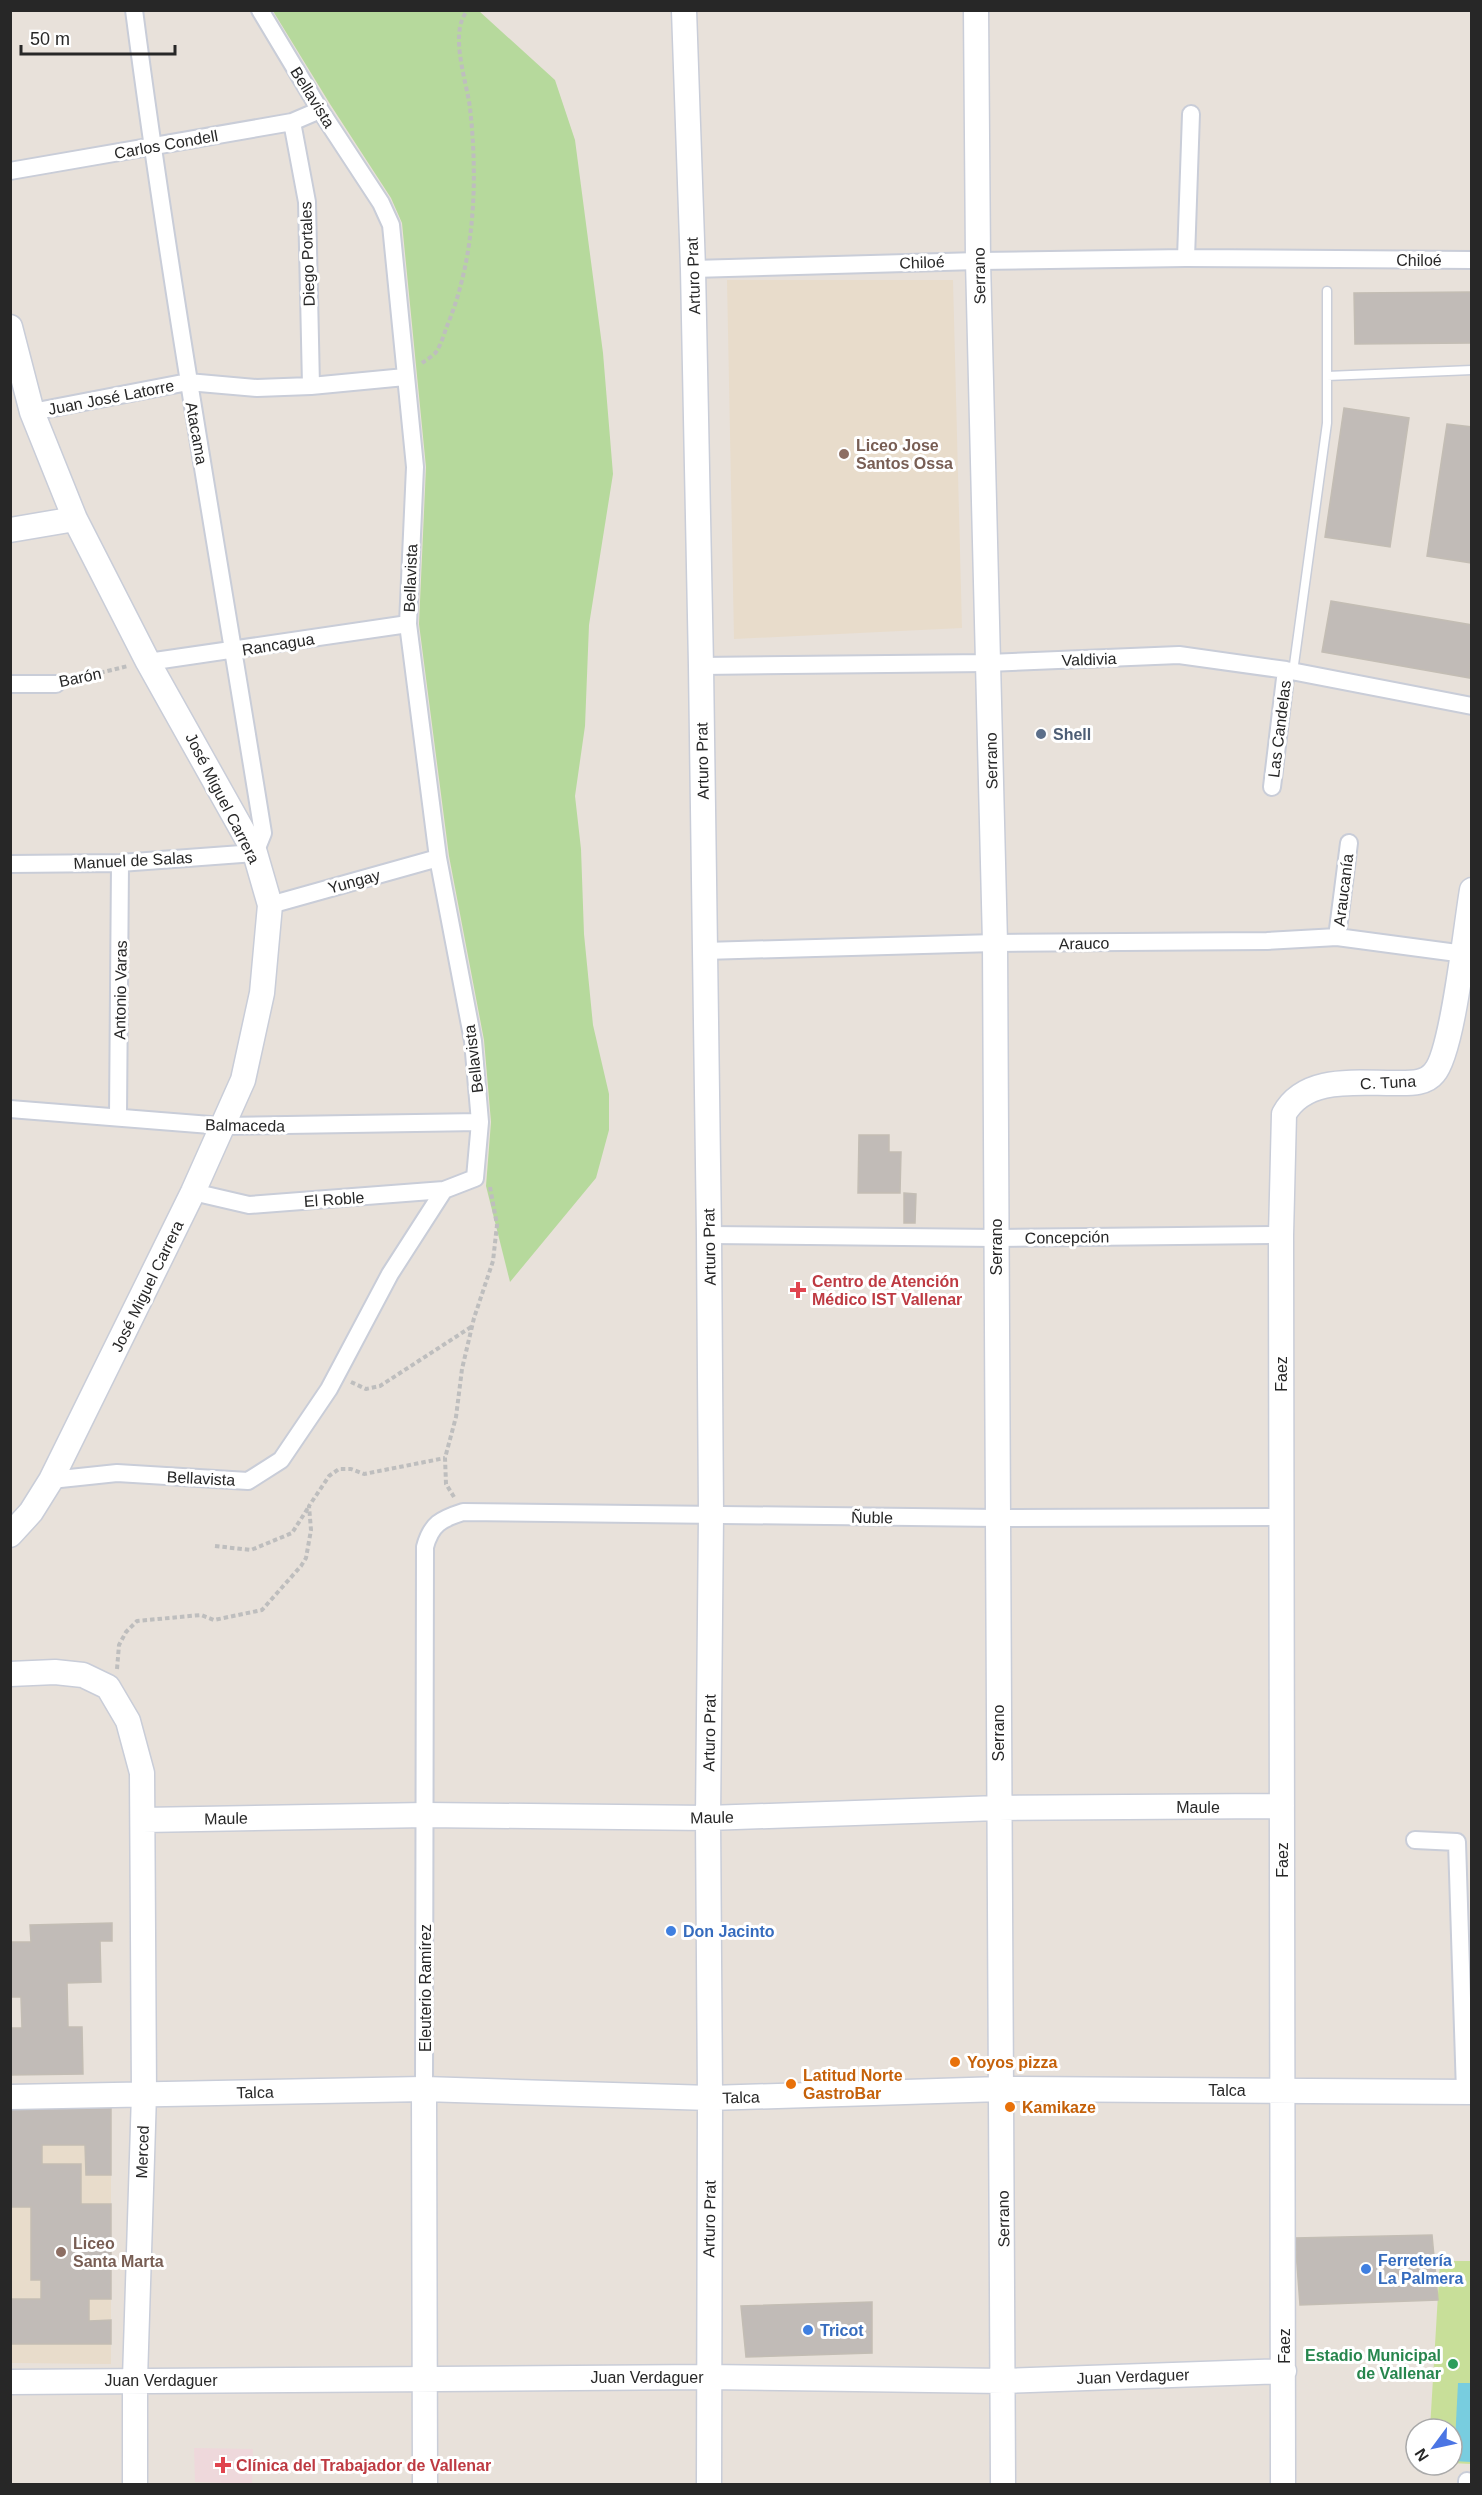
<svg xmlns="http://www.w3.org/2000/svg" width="1482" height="2495" font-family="Arial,sans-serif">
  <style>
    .education { fill: #e8dccb }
    .medical { fill: #eed8db }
    .green { fill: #b6d99c }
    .pitch { fill: #c8df99 }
    .water { fill: #78cddf }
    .building { fill: #c1bbb7; stroke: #c3bdb4; stroke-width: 1.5 }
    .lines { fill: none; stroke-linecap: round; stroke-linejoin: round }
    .lane-casing { stroke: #c9cdd8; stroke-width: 11 }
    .street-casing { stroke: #c9cdd8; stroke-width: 20 }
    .secondary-casing { stroke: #c9cdd8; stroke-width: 27 }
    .path { stroke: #bebebe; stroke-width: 4; stroke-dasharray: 4.5 3; stroke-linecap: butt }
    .lane { stroke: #fff; stroke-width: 8 }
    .street { stroke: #fff; stroke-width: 16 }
    .secondary { stroke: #fff; stroke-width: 24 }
    .education-dot { fill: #8d6e63; stroke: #fff; stroke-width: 2 }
    .service-dot { fill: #5c6f8a; stroke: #fff; stroke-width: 2 }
    .health-dot { fill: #e0444e; stroke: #fff; stroke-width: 2 }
    .shop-dot { fill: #3f7fe0; stroke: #fff; stroke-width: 2 }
    .food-dot { fill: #e8710a; stroke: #fff; stroke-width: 2 }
    .leisure-dot { fill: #2e9e5b; stroke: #fff; stroke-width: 2 }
    .labels { text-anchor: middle; stroke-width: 6; stroke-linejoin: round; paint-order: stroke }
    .street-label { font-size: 16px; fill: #272727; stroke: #fff }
    .education-label { font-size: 16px; font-weight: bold; fill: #785e54; stroke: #fff; text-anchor: start }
    .service-label { font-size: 16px; font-weight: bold; fill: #4e5e75; stroke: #fff; text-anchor: start }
    .health-label { font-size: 16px; font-weight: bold; fill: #be3a42; stroke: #fff; text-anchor: start }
    .shop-label { font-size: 16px; font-weight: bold; fill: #366cbe; stroke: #fff; text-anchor: start }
    .food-label { font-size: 16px; font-weight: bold; fill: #c56008; stroke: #fff; text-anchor: start }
    .leisure-label { font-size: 16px; font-weight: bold; fill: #27864d; stroke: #fff; text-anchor: end }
  </style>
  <rect width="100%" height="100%" fill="#e8e1da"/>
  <!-- education -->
  <path class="education" d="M727 280H953L962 628 734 639Z
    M11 2104H111V2364L11 2363Z"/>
  <!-- medical -->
  <path class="medical" d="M194 2448 253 2449 252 2484 195 2482Z"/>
  <!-- green -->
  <path class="green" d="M273 11H479L555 80 575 140 603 353 613 474 589 625 585 726 575 796 581 849 584 934 593 1025 609 1094V1130L596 1178 510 1282 486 1186 491 1122 484 1040 449 856 419 624 426 467 402 223 391 198 330 104Z"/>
  <!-- pitch -->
  <path class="pitch" d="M1440 2261H1471V2464L1452 2463V2429H1430Z"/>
  <!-- water -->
  <path class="water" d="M1458 2383H1471V2462L1454 2461Z"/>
  <!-- building -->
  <path class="building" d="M1472 292V343L1355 344 1354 293Z
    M1344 408 1409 418 1390 547 1325 537Z
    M1447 424 1472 427V563L1427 556Z
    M1331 601 1472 625 1470 678 1322 652Z
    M859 1135H889V1152H901L900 1193H858Z
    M904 1193 916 1194 915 1223H904Z
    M112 1923V1941H100L101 1982 67 1983 68 2027H82L83 2074 10 2075V2028H22L21 1997H10V1942H31L30 1925Z
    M10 2104H111V2175H86L85 2145H42V2164H81V2204H111V2299H89V2321L111 2320V2344H10V2299H41V2280H31V2207H10Z
    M1432 2235 1438 2300 1300 2305 1295 2238Z
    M872 2302V2353L746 2357 741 2306Z"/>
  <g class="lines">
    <defs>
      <path id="lane" d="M1327 376 1472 370
        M1293 672 1327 423V291"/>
      <path id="street" d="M292 122 307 202 311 386
        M10 171 292 122 320 110
        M1186 258 1191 114
        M693 269 978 261 1186 258 1472 260
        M32 412 188 382 257 388 311 386 405 377
        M148 662 408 624
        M701 666 988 663 1179 655 1286 670 1472 706
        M10 684H56
        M1272 787 1286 670
        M10 864 120 863 255 853 263 833C219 559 170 286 134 10
        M270 905 438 858
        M1337 937 1349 843
        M704 951 995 943 1267 941 1337 937 1472 955
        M10 1109 223 1126 480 1122
        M118 1117 120 863
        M193 1192 249 1205 444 1190 475 1178 480 1122 473 1041 438 858 408 624 415 467 391 225 381 203 320 110 260 10
        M709 1235 996 1238 1281 1235
        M51 1480 117 1473 248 1481 281 1460 329 1389 390 1274 444 1190
        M1415 1840 1457 1842 1465 2092
        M424 2089 425 1547C431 1524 441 1519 463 1512L998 1518 1281 1517
        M1467 2484V2481"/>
      <path id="secondary" d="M684 10 693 269 701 666 709 1235 711 1515 708 1818 710 2098 709 2484
        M976 10 978 261 995 943 1003 2484
        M10 327 32 412 75 519 148 662 255 853 270 905 262 993 243 1080 193 1192 51 1480 31 1512 10 1535
        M10 530 75 519
        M10 1674 55 1672 83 1675 108 1687 128 1721 142 1773 144 2094 135 2379V2484
        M143 1820 426 1815 708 1818 998 1808 1282 1806
        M424 2089 425 2484
        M10 2097 424 2089 710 2098 1001 2089 1472 2092
        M10 2382 708 2377 1004 2381 1284 2371
        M1283 2484 1281 1235 1284 1114C1306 1074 1361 1084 1400 1083 1413 1083 1426 1083 1434 1073 1453 1053 1466 924 1472 890"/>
    </defs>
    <!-- lane casing -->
    <use href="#lane" class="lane-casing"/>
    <!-- street casing -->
    <use href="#street" class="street-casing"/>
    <!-- secondary casing -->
    <use href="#secondary" class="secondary-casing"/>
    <!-- path -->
    <path class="path" d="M422 363C426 360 433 356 436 352 441 345 444 334 447 326 475 259 478 180 470 108 467 82 448 32 468 10
      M71 680 128 666
      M351 1382 366 1389 380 1386 471 1327
      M454 1497 446 1484 445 1458 456 1417 462 1369 474 1318 493 1261 497 1225 490 1187
      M215 1546 251 1550 280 1538 292 1533 308 1508
      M117 1669 119 1645 126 1632 137 1621 201 1615 214 1620 262 1610 301 1566 306 1558 311 1530 309 1506 329 1476 339 1469H351L364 1474 445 1458"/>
    <!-- lane -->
    <use href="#lane" class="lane"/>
    <!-- street -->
    <use href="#street" class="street"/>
    <!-- secondary -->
    <use href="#secondary" class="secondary"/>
  </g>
  <!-- markers -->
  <g class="education-dot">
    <circle cx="844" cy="454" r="6"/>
    <circle cx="61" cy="2252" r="6"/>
  </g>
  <circle class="service-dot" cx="1041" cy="734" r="6"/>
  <g class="health-dot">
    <path d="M795 1281h6v6h6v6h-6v6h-6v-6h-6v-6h6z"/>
    <path d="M220 2456h6v6h6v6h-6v6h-6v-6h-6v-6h6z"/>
  </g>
  <g class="shop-dot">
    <circle cx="671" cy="1931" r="6"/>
    <circle cx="1366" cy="2269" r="6"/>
    <circle cx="808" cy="2330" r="6"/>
  </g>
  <g class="food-dot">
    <circle cx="955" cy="2062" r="6"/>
    <circle cx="791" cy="2084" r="6"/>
    <circle cx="1010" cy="2107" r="6"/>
  </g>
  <circle class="leisure-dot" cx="1453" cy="2364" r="6"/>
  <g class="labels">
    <!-- street labels -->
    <g class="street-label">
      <text transform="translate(313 97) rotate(58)" y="6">Bellavista</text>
      <text transform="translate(166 144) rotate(-10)" y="6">Carlos Condell</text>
      <text transform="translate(307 254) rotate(-92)" y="6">Diego Portales</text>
      <text x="1419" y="266">Chiloé</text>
      <text transform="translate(922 262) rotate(-2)" y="6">Chiloé</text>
      <text transform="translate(693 276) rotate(-92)" y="6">Arturo Prat</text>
      <text transform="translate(979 276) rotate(-91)" y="6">Serrano</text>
      <text transform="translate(111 397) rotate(-11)" y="6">Juan José Latorre</text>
      <text transform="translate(197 433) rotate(80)" y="6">Atacama</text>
      <text transform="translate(410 578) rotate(-88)" y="6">Bellavista</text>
      <text transform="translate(278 644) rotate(-9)" y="6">Rancagua</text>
      <text transform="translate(1089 659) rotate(-2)" y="6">Valdivia</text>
      <text transform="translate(80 677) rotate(-12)" y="6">Barón</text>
      <text transform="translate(1279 729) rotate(-83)" y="6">Las Candelas</text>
      <text transform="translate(702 761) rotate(-91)" y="6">Arturo Prat</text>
      <text transform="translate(991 761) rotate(-91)" y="6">Serrano</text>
      <text transform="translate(223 798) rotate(63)" y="6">José Miguel Carrera</text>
      <text transform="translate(133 860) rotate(-3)" y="6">Manuel de Salas</text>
      <text transform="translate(354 881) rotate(-15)" y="6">Yungay</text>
      <text transform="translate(1343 890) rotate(-83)" y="6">Araucanía</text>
      <text transform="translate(1084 943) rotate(-1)" y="6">Arauco</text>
      <text transform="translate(120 990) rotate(-89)" y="6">Antonio Varas</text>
      <text transform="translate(473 1059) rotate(-97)" y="6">Bellavista</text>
      <text transform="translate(1388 1082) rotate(-3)" y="6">C. Tuna</text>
      <text transform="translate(245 1125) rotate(1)" y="6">Balmaceda</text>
      <text transform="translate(334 1199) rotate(-4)" y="6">El Roble</text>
      <text transform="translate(1067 1237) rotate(-1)" y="6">Concepción</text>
      <text transform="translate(709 1247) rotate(-91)" y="6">Arturo Prat</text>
      <text transform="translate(996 1247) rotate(-90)" y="6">Serrano</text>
      <text transform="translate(147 1286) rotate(-64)" y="6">José Miguel Carrera</text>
      <text transform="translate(1281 1374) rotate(-90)" y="6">Faez</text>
      <text transform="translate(201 1478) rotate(3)" y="6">Bellavista</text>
      <text transform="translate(872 1517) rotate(1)" y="6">Ñuble</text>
      <text transform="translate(709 1733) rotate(-89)" y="6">Arturo Prat</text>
      <text transform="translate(998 1733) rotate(-90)" y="6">Serrano</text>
      <text x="1198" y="1813">Maule</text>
      <text transform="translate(712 1817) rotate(-1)" y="6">Maule</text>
      <text transform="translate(226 1818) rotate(-1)" y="6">Maule</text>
      <text transform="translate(1282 1860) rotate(-90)" y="6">Faez</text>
      <text transform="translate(425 1988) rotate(-90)" y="6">Eleuterio Ramírez</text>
      <text x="1227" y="2096">Talca</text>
      <text transform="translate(255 2092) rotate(-1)" y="6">Talca</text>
      <text transform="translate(741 2097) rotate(-2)" y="6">Talca</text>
      <text transform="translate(142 2152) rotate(-88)" y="6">Merced</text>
      <text transform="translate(709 2219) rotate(-89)" y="6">Arturo Prat</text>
      <text transform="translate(1003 2219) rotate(-91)" y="6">Serrano</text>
      <text transform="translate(1284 2346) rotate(-90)" y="6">Faez</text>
      <text transform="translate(1133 2376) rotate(-2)" y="6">Juan Verdaguer</text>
      <text x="647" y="2383">Juan Verdaguer</text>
      <text x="161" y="2386">Juan Verdaguer</text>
    </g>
    <!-- education labels -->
    <g class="education-label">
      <text x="856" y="451">Liceo Jose<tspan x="856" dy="18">Santos Ossa</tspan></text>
      <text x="73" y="2249">Liceo<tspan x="73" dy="18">Santa Marta</tspan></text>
    </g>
    <!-- service labels -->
    <g class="service-label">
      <text x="1053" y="740">Shell</text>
    </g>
    <!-- health labels -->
    <g class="health-label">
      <text x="812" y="1287">Centro de Atención<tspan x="812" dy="18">Médico IST Vallenar</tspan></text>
      <text x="236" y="2471">Clínica del Trabajador de Vallenar</text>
    </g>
    <!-- shop labels -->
    <g class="shop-label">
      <text x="683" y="1937">Don Jacinto</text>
      <text x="1378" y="2266">Ferretería<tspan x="1378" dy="18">La Palmera</tspan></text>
      <text x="820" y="2336">Tricot</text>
    </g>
    <!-- food labels -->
    <g class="food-label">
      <text x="967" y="2068">Yoyos pizza</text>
      <text x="803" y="2081">Latitud Norte<tspan x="803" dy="18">GastroBar</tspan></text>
      <text x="1022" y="2113">Kamikaze</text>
    </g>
    <!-- leisure labels -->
    <g class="leisure-label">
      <text x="1441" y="2361">Estadio Municipal<tspan x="1441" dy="18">de Vallenar</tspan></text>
    </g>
  </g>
  <!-- border -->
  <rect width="1482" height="2495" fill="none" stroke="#272727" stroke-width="24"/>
  <!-- north arrow -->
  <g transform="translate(1434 2447) rotate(237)"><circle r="28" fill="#ffffff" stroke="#a9a9a9" stroke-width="1.5"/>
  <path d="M0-4.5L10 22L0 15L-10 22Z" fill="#4b75e4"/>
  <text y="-9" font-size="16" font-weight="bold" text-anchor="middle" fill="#272727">N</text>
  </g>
  <!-- scale -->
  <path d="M21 45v9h154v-9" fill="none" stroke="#272727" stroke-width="3"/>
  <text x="30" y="45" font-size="18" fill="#272727" stroke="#ffffff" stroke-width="4.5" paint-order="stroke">50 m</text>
</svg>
